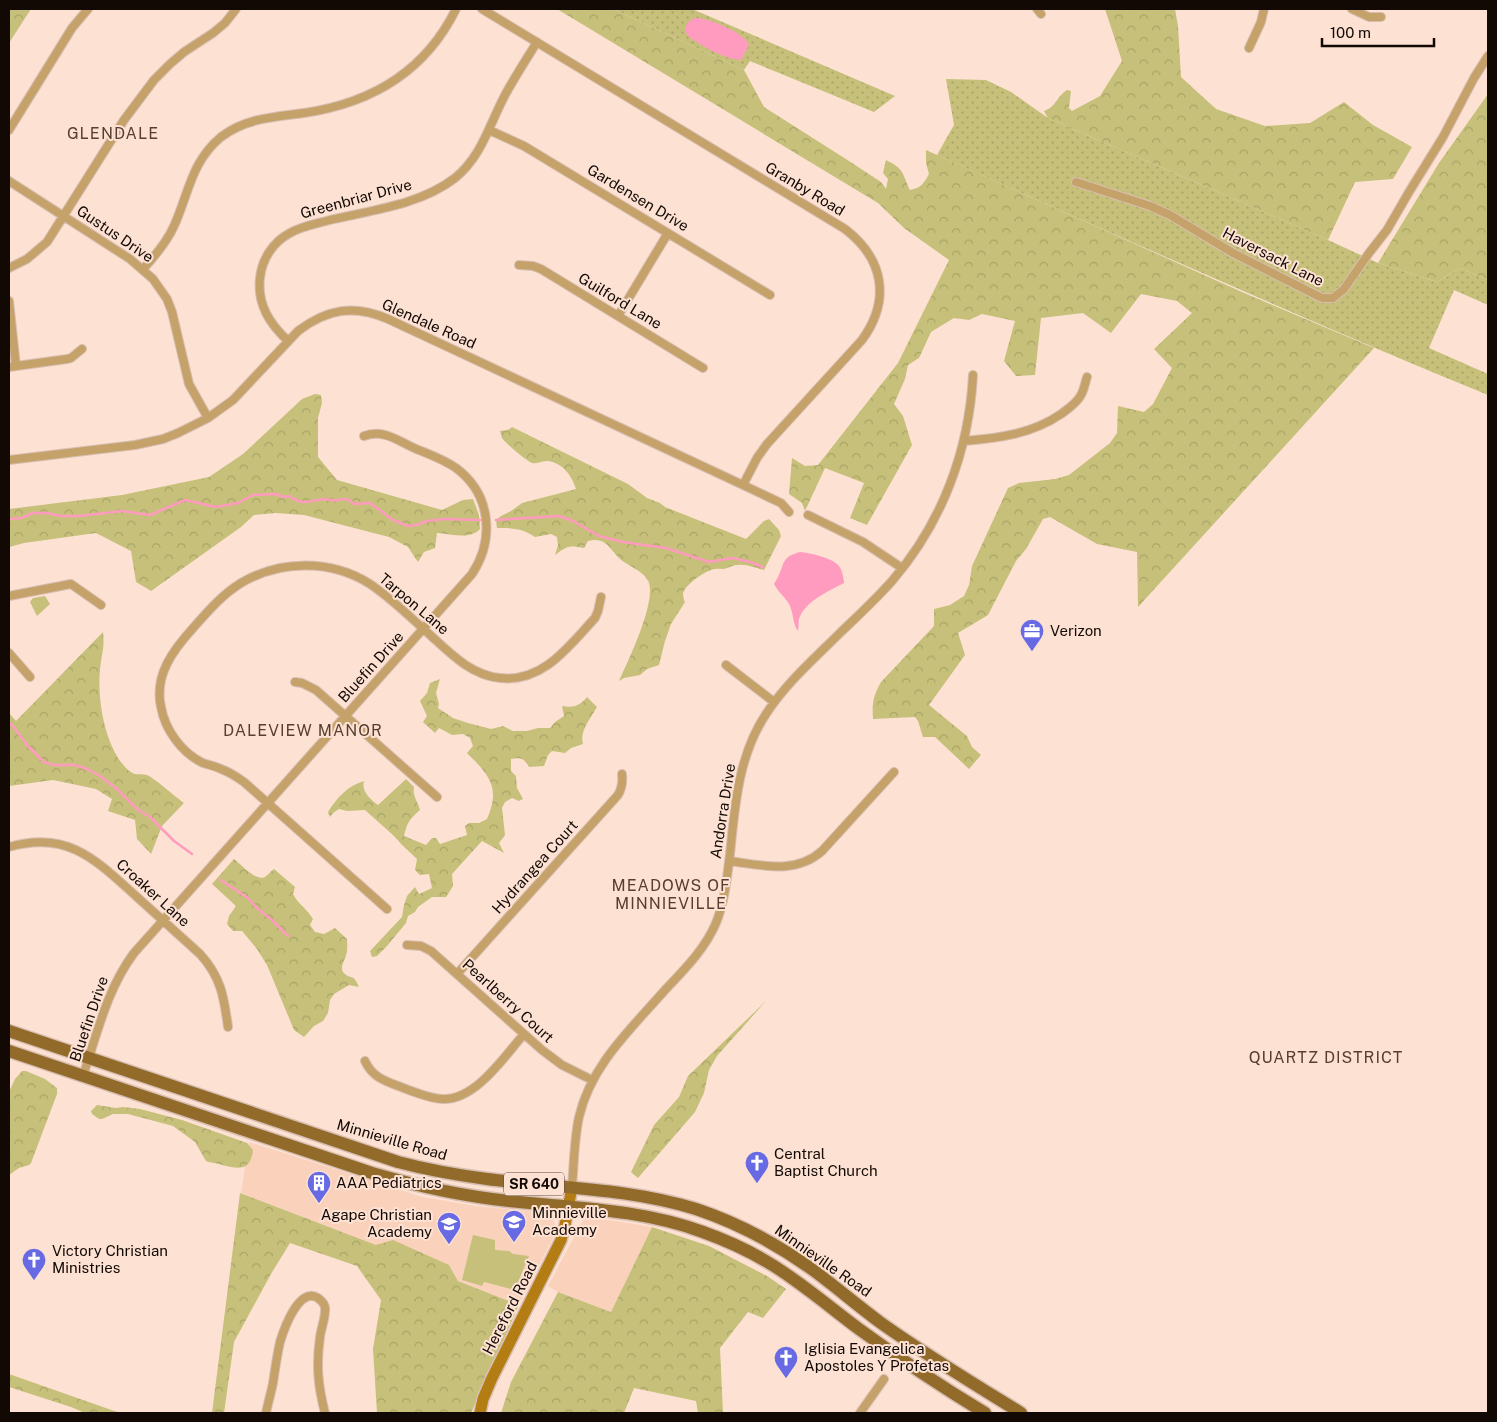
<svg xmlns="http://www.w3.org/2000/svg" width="1497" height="1422" font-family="'Public Sans',sans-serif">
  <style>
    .built { fill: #fad2bc }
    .grass { fill: url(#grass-dots) }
    .forest { fill: url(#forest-crowns) }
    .park { fill: #c6c07a }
    .water { fill: #ff9bbe }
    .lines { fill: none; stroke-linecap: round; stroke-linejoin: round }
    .stream { stroke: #ff9bbe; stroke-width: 2.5 }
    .street-casing { stroke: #d8bfb3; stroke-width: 10 }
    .secondary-casing { stroke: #d8bfb3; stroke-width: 14 }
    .primary-casing { stroke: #d8bfb3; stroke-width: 15 }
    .street { stroke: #c6a26b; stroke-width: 8 }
    .secondary { stroke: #b37d14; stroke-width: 11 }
    .primary { stroke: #926b2a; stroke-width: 12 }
    .labels { text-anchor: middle; stroke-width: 4; stroke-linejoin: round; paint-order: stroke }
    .shield { fill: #fde2d4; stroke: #594a42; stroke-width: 1 }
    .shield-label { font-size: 14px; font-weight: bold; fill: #130904 }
    .street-label { font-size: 15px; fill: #130904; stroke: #fde2d4 }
    .poi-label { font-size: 15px; fill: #130904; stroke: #fde2d4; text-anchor: start }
    .neighbourhood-label { font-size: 16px; letter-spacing: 1px; fill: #573e2f; stroke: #fde2d4 }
  </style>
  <defs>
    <pattern id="grass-dots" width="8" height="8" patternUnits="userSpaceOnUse" patternTransform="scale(1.25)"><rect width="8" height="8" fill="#c6c07a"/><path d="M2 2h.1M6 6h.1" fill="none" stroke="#a9a468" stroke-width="1.8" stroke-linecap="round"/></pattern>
    <pattern id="forest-crowns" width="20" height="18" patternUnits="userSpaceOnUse" patternTransform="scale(1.25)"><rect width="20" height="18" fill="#c6c07a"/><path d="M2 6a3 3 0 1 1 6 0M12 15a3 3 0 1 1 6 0" fill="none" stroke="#a9a468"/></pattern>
  </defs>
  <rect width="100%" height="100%" fill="#fde2d4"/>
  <!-- built -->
  <path class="built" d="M249 1142 423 1197 476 1206 547 1213 553 1219 556 1226 555 1234 519 1305 458 1281 449 1265 376 1245 241 1193Z
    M585 1216 652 1227 611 1312 558 1292 548 1286Z"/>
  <!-- grass -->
  <path class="grass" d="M613 9H692L895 96 874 112 750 61 744 70Z
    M946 79 986 80 1011 92 1048 118 1328 240 1378 263 1437 282 1460 268 1488 280V305L1454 290 1429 348 1488 374V395C1303 319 1120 237 937 155L954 125Z"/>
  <!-- forest -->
  <path class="forest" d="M9 9H31L9 43Z
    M557 9H613L744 70 764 107 849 161 881 182 886 189 888 179 883 173 886 160C905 169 902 174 910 190 921 188 924 183 929 174L926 163V150L1242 292 1374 348 1138 607 1137 552 1097 544 1050 517 1043 519 1026 549 1016 561 988 615 958 633 965 655 929 705 967 736 972 747 981 755 969 769 935 737H923L918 721 915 717 873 719C872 703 873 696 881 682L934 626V609L950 605 964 596 969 585 972 566 1008 488 1019 483 1055 479 1069 475 1110 443 1117 433 1118 406 1144 412 1153 404 1172 368 1154 349 1192 313 1177 301 1141 294 1111 333 1083 313 1041 318 1035 375 1016 376 1004 361 1015 321 982 314 969 320 954 318 931 332 919 358 908 365 905 379 894 404 903 416 912 445 867 525 850 518 864 483 825 468 805 511 802 503 789 494 792 458 805 466 818 465 898 363 949 260 904 228 878 203Z
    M1105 9H1175L1178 26 1181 77 1216 109 1265 126 1310 123 1344 102 1373 125 1412 147 1393 179 1355 182 1328 240 1048 118 1044 111C1056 107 1057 96 1067 90L1071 91 1069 108 1072 111 1100 96 1122 61Z
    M1488 94V280L1460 268 1437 282 1378 263 1439 163Z
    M315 394 321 395 322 403 318 418V457L337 480 442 510 463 500 473 499 479 515 480 529C470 540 451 534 437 533L435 548 424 552 418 562 408 547 389 537 304 515 276 513 254 515 241 527 151 591 136 582 131 551 96 533 24 543 9 547V509L122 495 209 477 243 454 302 399Z
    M512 427 628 484 647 498 660 503 665 507 746 539 764 521 769 519 779 530 781 536 764 570C755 568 747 564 738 565 733 565 731 567 727 568 723 570 719 568 715 569 706 570 684 585 683 594 683 595 684 601 685 602L671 624 665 641 659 665 647 669 640 675 624 678 619 681C627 663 660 596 647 579 639 568 627 566 619 558 608 547 606 537 588 541L584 548C569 545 567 546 555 555L558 545 557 537 551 534 535 537C522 528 512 528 497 528L496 520 501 516 511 511 522 503 576 489C572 476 563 463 548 461 542 461 538 464 532 463 527 461 505 443 502 438 501 436 501 433 500 431L508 430Z
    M103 632C105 648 101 656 100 670 97 700 105 746 126 768 135 777 138 773 147 775 154 778 177 798 184 803L162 826 151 854 137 839 135 820 108 811 112 799 96 789 53 780 9 786V713L16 721Z
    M440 679 436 693 439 704 438 708 453 718 468 723 491 729 503 726 513 731H527L538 728H550L555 722 564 716 562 706C573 708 580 706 587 697L597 707C591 718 579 731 583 744L571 748 565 753 552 751 548 755 544 766 529 767C524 758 521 757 511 759V771L516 776 517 788 523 799 519 801 512 798 505 802 502 808 505 835 499 843 504 853 482 841 452 874 453 886 446 897H432L418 907 415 912 408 916 406 923 387 946 377 956 372 957 370 951 402 917 404 905 407 896 415 887 419 894 432 888 429 874 420 875 415 870 417 859 402 845 394 836 365 810 347 811 339 809 333 813 330 817 328 812C337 798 347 786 364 781 361 791 370 799 378 805L406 779 414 787C412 796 418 802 420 810 409 820 408 821 404 836L426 845 432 838H436L440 844 467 835 465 826 469 823H479L487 819C501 787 489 775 467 753L473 746 470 738 463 734 452 735 439 728 435 733 423 722 427 716 420 701 427 693 430 683Z
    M234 859C241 864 256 882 265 877 268 875 271 871 274 869L295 887 293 894C298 904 307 909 313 919L310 925 315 932 324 934 335 928 347 939C347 944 348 950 346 955 345 961 338 969 345 974 352 980 353 973 359 987L349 985 334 994 330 1000 328 1013 323 1021 314 1026 304 1037 294 1030 267 965 257 949 242 931H233L227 924 229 916 236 906 212 884Z
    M766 1001 717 1056 709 1070 704 1093 695 1112 638 1178 631 1172 654 1125 679 1097 688 1076Z
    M22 1071H26L45 1079 57 1088V1094L31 1163 29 1165 19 1168 9 1175V1092L15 1079Z
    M97 1105 116 1108 123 1107 140 1109 182 1120 247 1143 253 1150C250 1172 239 1169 222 1165 217 1163 211 1163 206 1161L195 1142 173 1126 128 1114H113L102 1119H99L92 1114 91 1111Z
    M240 1193 376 1245 393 1240 449 1265 458 1281 519 1305 471 1413H377L373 1349 381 1300 357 1266 290 1243 271 1274 234 1342 224 1413H212Z
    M652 1227 709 1246 767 1276 786 1289 763 1318 748 1312 720 1348 723 1413H698L696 1401 634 1388 624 1413H501L511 1382 558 1292 611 1312Z
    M9 1374 120 1413H85L71 1407 9 1387Z"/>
  <!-- park -->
  <path class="park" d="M45 596 50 604 37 616 30 602 33 598Z
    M473 1235 495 1240V1250L509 1251 513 1254 529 1256 520 1277 525 1280 519 1291 484 1282 482 1286 462 1280Z"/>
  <!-- water -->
  <path class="water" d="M695 18C707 17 745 33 749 45L741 60C727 60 699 45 688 36 683 29 686 21 695 18Z
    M800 552C810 553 833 558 839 566 842 570 843 576 844 582V583C829 591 805 601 799 619 798 623 799 627 798 631 792 623 794 613 789 604 785 597 778 592 774 584 775 582 777 579 778 577 785 563 781 557 800 552Z"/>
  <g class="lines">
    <!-- stream -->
    <path class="stream" d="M9 519 21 518 33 513H47L60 516H79L122 511 150 515 185 500 216 507 238 503 253 495 276 494 283 497 289 496C303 506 309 501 324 499 328 499 332 501 336 500 346 499 346 497 354 504L370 503 393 520 408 526 417 525 427 521 444 519 480 520
      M496 520 559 516 573 521 599 536 623 542 666 548 709 562 732 558 750 562 763 567
      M9 723 13 726 27 745 44 762 53 765H75L87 769 100 776 118 790 137 809 150 817 174 841 192 854
      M221 880 248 898 258 909 272 920 288 936"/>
    <defs>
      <path id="street" d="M482 9 845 229C884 259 891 300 862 340L767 444 757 458 743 485
        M1037 9 1041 14
        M1352 9 1369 17H1381
        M1249 48 1261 22 1264 9
        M9 130 72 28 88 9
        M489 130 524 146 770 295
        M9 181 130 259 153 279 167 299 172 312 189 384 208 418
        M1076 182 1150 206 1170 215 1233 253 1322 298H1333L1344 289 1369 253 1387 230 1409 192 1443 137 1474 78 1488 56
        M519 265 533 266 541 269 703 368
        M9 268 27 259 47 242 124 120 154 80 170 64 184 52 213 33 225 23 236 9
        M143 269C155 256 167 242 174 226 189 193 191 162 221 137 246 118 274 117 304 113 372 103 425 72 456 9
        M9 301 16 366
        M618 316 668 233
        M288 341C270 324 257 305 260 278 262 259 273 242 290 233 302 226 316 224 330 220 372 210 420 205 455 178 481 157 489 126 504 97 514 78 526 60 537 42
        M9 367 67 359 71 358 82 349
        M964 441C999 438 1032 434 1061 414 1068 409 1077 403 1081 395 1084 390 1085 383 1087 377
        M9 460 135 445 163 439 178 433 208 418 233 400 298 331C327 309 354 304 388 319L743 485 781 503 789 512
        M808 515 863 542 902 568
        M9 596 71 584 101 605
        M9 653 30 677
        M726 665 774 702
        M295 682 302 683 316 690 437 797
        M9 847C68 830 96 860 137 897 158 916 179 935 200 954 221 977 224 997 228 1027
        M729 861C762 865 795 875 822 851L894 772
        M387 909 244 782C237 777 229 772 221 769 215 766 209 765 203 763 182 753 165 730 161 707 154 675 173 650 194 627 208 611 223 594 241 583 280 560 331 559 370 584 391 598 409 616 428 633 449 652 470 675 500 678 543 683 569 646 595 618L598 611 601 597
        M407 945 421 946 431 951 542 1050 562 1065 592 1080
        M457 974 618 795C622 788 623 782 622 774
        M365 1061C372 1077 385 1081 401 1087 414 1092 428 1098 442 1099 475 1101 504 1057 524 1034
        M83 1076C97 1034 107 989 134 953L472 574C495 539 491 494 456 468 443 459 428 454 414 448 397 440 383 429 364 436
        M572 1187C574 1164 574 1140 579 1117 591 1065 631 1029 665 990 684 970 705 949 716 923 725 901 727 877 730 854 735 806 738 756 766 714 786 683 815 658 842 631 859 615 876 599 892 581 942 523 969 451 973 375
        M266 1413C268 1403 271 1393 273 1383 275 1370 277 1355 280 1342 284 1329 299 1286 318 1298 322 1301 326 1306 325 1311 325 1319 321 1329 320 1337 316 1365 318 1386 325 1413
        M860 1413 884 1379"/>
      <path id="secondary" d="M480 1413 483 1399 492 1378 561 1240 565 1225 572 1187"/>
      <path id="primary" d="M9 1031 398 1162C428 1170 457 1175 487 1179 557 1188 628 1188 696 1209 738 1223 777 1244 813 1270 836 1287 858 1306 881 1323 926 1355 974 1384 1021 1413
        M9 1051 372 1173C417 1186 462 1196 509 1201 574 1208 641 1209 703 1232 728 1241 752 1252 774 1266 804 1285 831 1308 859 1329 900 1359 942 1387 985 1413"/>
    </defs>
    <!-- street casing -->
    <use href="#street" class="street-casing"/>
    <!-- secondary casing -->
    <use href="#secondary" class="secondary-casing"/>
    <!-- primary casing -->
    <use href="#primary" class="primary-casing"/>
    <!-- street -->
    <use href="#street" class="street"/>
    <!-- secondary -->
    <use href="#secondary" class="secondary"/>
    <!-- primary -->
    <use href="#primary" class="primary"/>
  </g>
  <!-- icons -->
  <defs>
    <symbol id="office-pin" viewBox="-11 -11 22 30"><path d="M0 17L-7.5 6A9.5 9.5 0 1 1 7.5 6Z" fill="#676ae3" stroke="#fde2d4"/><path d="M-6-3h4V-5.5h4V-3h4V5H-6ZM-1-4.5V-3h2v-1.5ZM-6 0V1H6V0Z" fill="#fff"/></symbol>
    <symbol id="church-pin" viewBox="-11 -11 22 30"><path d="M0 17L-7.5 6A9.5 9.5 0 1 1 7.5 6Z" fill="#676ae3" stroke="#fde2d4"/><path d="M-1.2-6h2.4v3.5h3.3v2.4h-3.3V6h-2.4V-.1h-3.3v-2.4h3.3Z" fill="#fff"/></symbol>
    <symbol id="building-pin" viewBox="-11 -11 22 30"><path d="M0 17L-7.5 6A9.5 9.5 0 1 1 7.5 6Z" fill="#676ae3" stroke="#fde2d4"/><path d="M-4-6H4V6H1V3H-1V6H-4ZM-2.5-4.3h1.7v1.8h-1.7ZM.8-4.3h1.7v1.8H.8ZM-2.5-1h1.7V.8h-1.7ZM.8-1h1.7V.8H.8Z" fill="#fff"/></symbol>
    <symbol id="school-pin" viewBox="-11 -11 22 30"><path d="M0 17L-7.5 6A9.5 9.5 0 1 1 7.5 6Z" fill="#676ae3" stroke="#fde2d4"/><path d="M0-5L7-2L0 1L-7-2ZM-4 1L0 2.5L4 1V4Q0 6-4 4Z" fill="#fff"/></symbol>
  </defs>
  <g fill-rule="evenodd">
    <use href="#office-pin" x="1018" y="617" width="28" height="38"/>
    <use href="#church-pin" x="743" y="1149" width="28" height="38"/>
    <use href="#building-pin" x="305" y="1169" width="28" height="38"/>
    <use href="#school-pin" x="500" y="1208" width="28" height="38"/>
    <use href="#school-pin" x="435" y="1210" width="28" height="38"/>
    <use href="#church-pin" x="20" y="1246" width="28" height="38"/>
    <use href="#church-pin" x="772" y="1344" width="28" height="38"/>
  </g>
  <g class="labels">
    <!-- shield labels -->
    <rect class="shield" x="504" y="1172.5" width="60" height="23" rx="4"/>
    <g class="shield-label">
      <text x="534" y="1189">SR 640</text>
    </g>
    <!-- street labels -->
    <g class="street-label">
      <text transform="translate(805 189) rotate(31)" y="5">Granby Road</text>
      <text transform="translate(638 198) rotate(31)" y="5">Gardensen Drive</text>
      <text transform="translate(356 199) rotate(-15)" y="5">Greenbriar Drive</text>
      <text transform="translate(115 234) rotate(34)" y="5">Gustus Drive</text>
      <text transform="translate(1273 257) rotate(27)" y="5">Haversack Lane</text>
      <text transform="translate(620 301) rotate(31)" y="5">Guilford Lane</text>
      <text transform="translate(429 324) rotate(24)" y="5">Glendale Road</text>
      <text transform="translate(414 604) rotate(40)" y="5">Tarpon Lane</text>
      <text transform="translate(371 667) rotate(-48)" y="5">Bluefin Drive</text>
      <text transform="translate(723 811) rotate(-81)" y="5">Andorra Drive</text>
      <text transform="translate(535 867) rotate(-48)" y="5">Hydrangea Court</text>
      <text transform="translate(153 893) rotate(42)" y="5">Croaker Lane</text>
      <text transform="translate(508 1001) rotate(42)" y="5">Pearlberry Court</text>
      <text transform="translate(89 1019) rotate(-71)" y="5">Bluefin Drive</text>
      <text transform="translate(392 1140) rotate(16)" y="5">Minnieville Road</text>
      <text transform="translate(823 1261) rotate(35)" y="5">Minnieville Road</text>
      <text transform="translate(510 1308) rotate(-63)" y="5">Hereford Road</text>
    </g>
    <!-- poi labels -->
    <g class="poi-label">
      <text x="1050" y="636">Verizon</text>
      <text x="774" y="1159">Central<tspan x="774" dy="17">Baptist Church</tspan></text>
      <text x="336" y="1188">AAA Pediatrics</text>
      <text x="532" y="1218">Minnieville<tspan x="532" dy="17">Academy</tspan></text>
      <text x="432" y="1220" text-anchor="end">Agape Christian<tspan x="432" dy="17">Academy</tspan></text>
      <text x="52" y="1256">Victory Christian<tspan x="52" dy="17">Ministries</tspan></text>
      <text x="804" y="1354">Iglisia Evangelica<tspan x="804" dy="17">Apostoles Y Profetas</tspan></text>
    </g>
    <!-- neighbourhood labels -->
    <g class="neighbourhood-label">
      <text x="113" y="139">GLENDALE</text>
      <text x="303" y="736">DALEVIEW MANOR</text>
      <text x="671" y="891">MEADOWS OF<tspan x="671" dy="18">MINNIEVILLE</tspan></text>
      <text x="1326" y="1063">QUARTZ DISTRICT</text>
    </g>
  </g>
  <!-- border -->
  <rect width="1497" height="1422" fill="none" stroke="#130904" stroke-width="20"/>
  <!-- scale -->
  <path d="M1322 38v8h112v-8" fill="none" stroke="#130904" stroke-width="2.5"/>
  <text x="1330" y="38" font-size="15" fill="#130904" stroke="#fde2d4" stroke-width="4" paint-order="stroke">100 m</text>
</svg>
